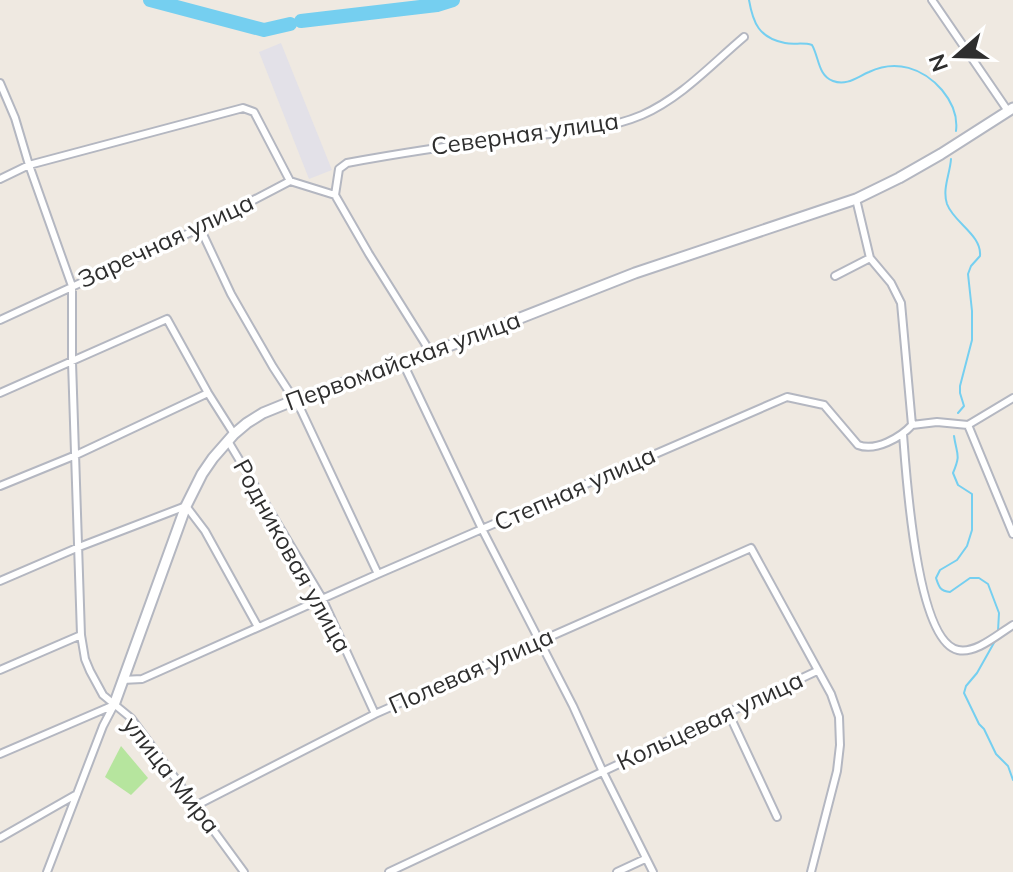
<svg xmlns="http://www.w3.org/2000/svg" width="1013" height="872" font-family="Mulish,sans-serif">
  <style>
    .industrial { fill: #e3e1e8 }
    .green { fill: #b6e59e }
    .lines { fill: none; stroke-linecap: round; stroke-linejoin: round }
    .stream { stroke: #75cff0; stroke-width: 2 }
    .river { stroke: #75cff0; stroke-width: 14 }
    .street-casing { stroke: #b4b7c1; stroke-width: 10 }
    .secondary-casing { stroke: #b4b7c1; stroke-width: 13 }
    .street { stroke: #fff; stroke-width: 6 }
    .secondary { stroke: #fff; stroke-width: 9 }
    .labels { text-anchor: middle; stroke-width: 7; stroke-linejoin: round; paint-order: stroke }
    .street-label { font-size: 24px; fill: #2e2e2e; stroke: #fff }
  </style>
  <rect width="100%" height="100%" fill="#efe9e1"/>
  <!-- industrial -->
  <path class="industrial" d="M281 43 332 170 309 179 259 52Z"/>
  <!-- green -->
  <path class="green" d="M121 746 148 778 131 795 105 777Z"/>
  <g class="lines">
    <!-- stream -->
    <path class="stream" d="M749 0C753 23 759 38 785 43 794 45 803 42 812 45 819 57 818 76 833 81 847 86 857 77 869 72 896 59 923 68 942 90 952 102 958 115 956 131
      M951 159C950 174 942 189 947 204 954 223 982 235 980 256L971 266 968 274 972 311V340L960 386V393L964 406 958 413
      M954 436C957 456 961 454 953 473L958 485 972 494V530L967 546 957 560 940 570 936 578C939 587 940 591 950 592L970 578H979L988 584 999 613 998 631
      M995 641 977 673 966 686 964 693 979 724 984 729 996 754 1008 766 1013 780"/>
    <!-- river -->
    <path class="river" d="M150 0 264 30 290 24
      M301 21 437 5 453 0"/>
    <defs>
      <path id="street" d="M932 0 1008 111
        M0 83 15 118 29 165 72 286V362L81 635 85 659 90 671 103 695 131 718 244 872
        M0 179 29 165 243 108 254 112 290 181
        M856 199 870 258 891 283 901 303 912 425
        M200 228 231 294 273 367 301 410 378 574
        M835 276 870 258
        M0 320 200 228 290 181 335 195
        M431 353 369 254 335 195 339 169 347 163C401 153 455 145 510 138 553 133 602 132 642 115 681 98 712 64 744 37
        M403 363 482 529 573 706 603 772 653 872
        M0 393 167 319 208 393 234 434
        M968 425 1013 534
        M903 434C906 472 916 641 958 650 976 654 998 634 1013 625
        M228 441 322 598 375 714
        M0 486 76 455 208 393
        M0 581 79 547 186 506 205 531 258 627
        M0 670 81 635
        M122 680 142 679 160 671 378 574 787 397 824 405 858 445C876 452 901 437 912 425L937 422 968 425 1013 398
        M728 712 777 817
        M0 754 114 705
        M197 805 375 714 751 548 831 694 839 717 840 745 837 771 811 872
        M0 838 77 794
        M47 872 103 726 114 705
        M389 872 817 671
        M617 872 645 859"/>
      <path id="secondary" d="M114 705 186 506 202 474 213 458 234 434 247 423 263 413 295 400 431 353 635 273 856 199 899 178 941 154 1013 108"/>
    </defs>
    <!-- street casing -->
    <use href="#street" class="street-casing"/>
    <!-- secondary casing -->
    <use href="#secondary" class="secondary-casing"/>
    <!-- street -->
    <use href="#street" class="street"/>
    <!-- secondary -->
    <use href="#secondary" class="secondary"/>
  </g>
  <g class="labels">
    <!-- street labels -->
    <g class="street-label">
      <text transform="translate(525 134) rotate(-8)" y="8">Северная улица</text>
      <text transform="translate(166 241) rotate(-25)" y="8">Заречная улица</text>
      <text transform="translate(403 361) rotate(-20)" y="8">Первомайская улица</text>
      <text transform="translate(575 489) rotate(-24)" y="8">Степная улица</text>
      <text transform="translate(292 556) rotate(61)" y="8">Родниковая улица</text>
      <text transform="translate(471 671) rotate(-24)" y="8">Полевая улица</text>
      <text transform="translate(710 721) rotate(-25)" y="8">Кольцевая улица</text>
      <text transform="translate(171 775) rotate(52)" y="8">улица Мира</text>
    </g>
  </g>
  <!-- north arrow -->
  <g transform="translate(957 56) rotate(250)" stroke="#ffffff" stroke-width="6" paint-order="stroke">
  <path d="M0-6L14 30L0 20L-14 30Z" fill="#2e2e2e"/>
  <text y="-12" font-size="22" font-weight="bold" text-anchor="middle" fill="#2e2e2e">N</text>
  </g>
</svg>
